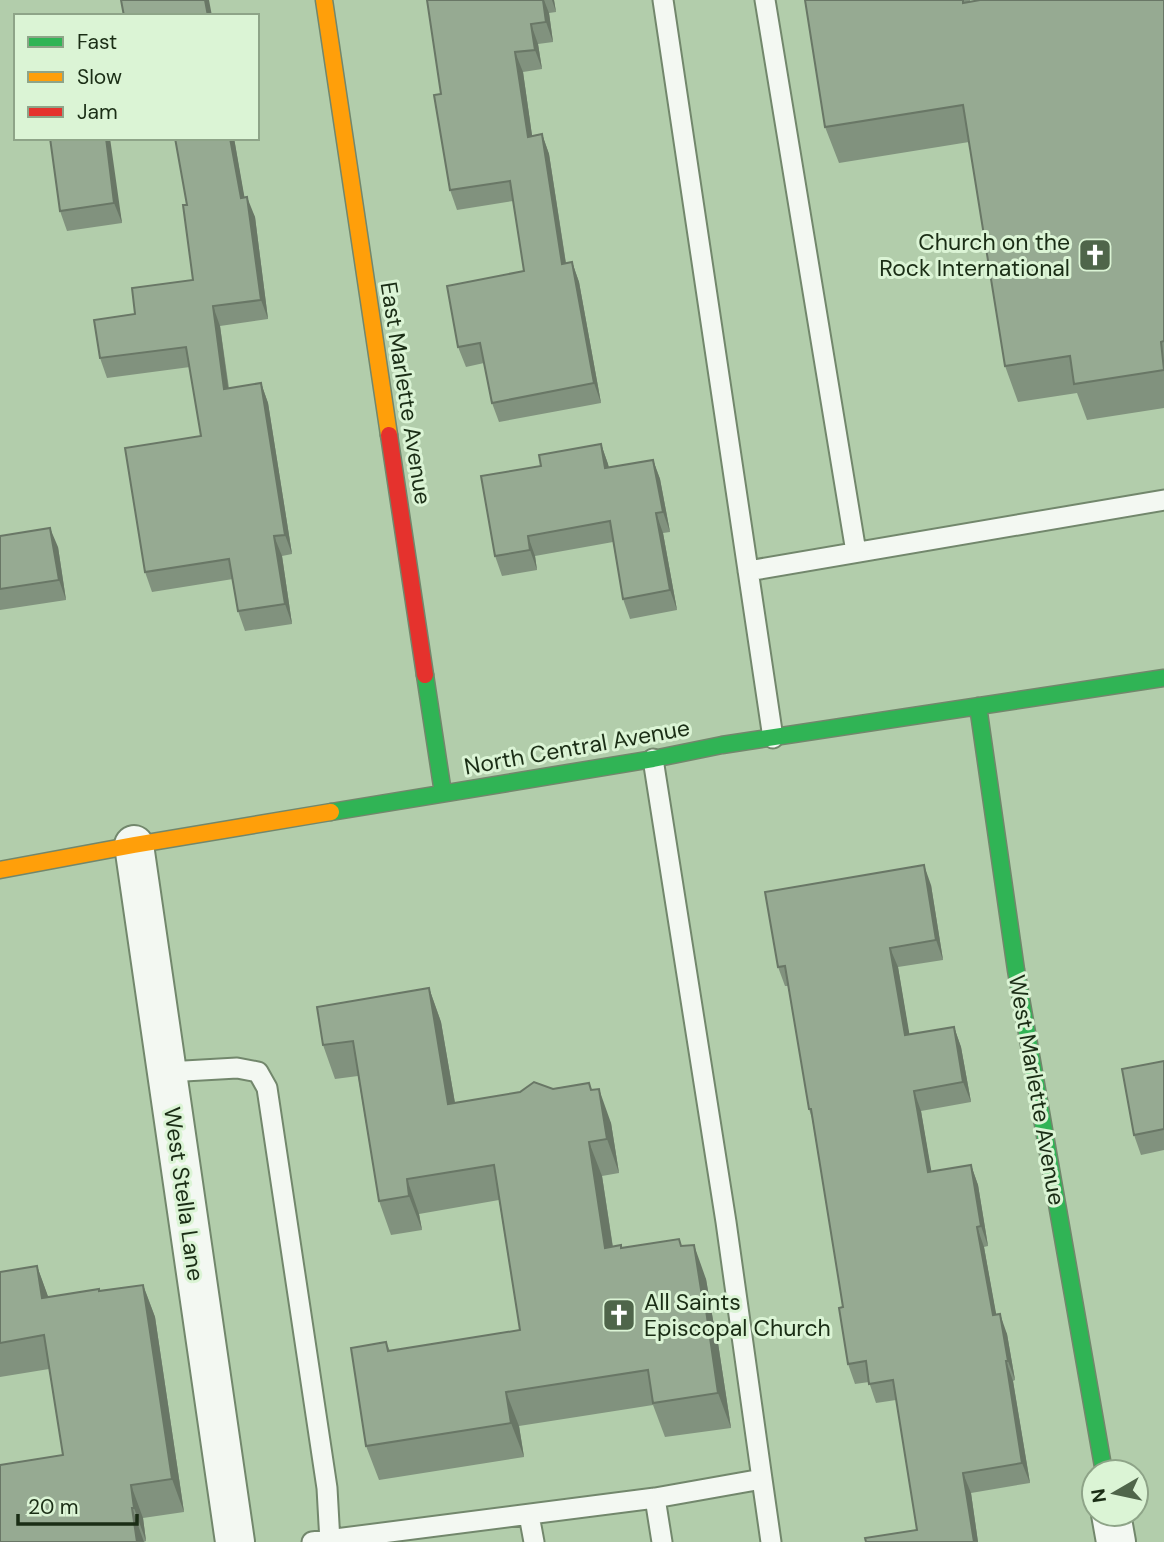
<svg xmlns="http://www.w3.org/2000/svg" width="1164" height="1542" font-family="'DM Sans',sans-serif">
  <style>
    .lines { fill: none; stroke-linecap: round; stroke-linejoin: round }
    .lane-casing { stroke: #72876c; stroke-width: 23 }
    .street-casing { stroke: #72876c; stroke-width: 42 }
    .fast-casing { stroke: #72876c; stroke-width: 19 }
    .slow-casing { stroke: #72876c; stroke-width: 19 }
    .jam-casing { stroke: #72876c; stroke-width: 19 }
    .lane { stroke: #f3f8f2; stroke-width: 19 }
    .street { stroke: #f3f8f2; stroke-width: 38 }
    .fast { stroke: #30b455; stroke-width: 16 }
    .slow { stroke: #ff9f0a; stroke-width: 16 }
    .jam { stroke: #e5322d; stroke-width: 16 }
    .wall { fill: #81927e }
    .shaded-wall { fill: #697766 }
    .building { fill: #96aa92; stroke: #697766; stroke-width: 2 }
    .labels { text-anchor: middle; stroke-width: 6; stroke-linejoin: round; paint-order: stroke }
    .poi-label { font-size: 23px; fill: #1a2d15; stroke: #dbf4d5; text-anchor: end }
    .street-label { font-size: 23px; fill: #1a2d15; stroke: #dbf4d5 }
  </style>
  <rect width="100%" height="100%" fill="#b2cdab"/>
  <g class="lines">
    <defs>
      <path id="lane" d="M663 0 773 738
        M765 0 856 552
        M748 571 1164 500
        M167 1072 237 1068 258 1072 267 1088 327 1488 330 1542
        M762 1479 771 1542
        M655 1498 662 1542
        M529 1515 534 1542
        M312 1542 655 1498 762 1479 726 1222 653 759"/>
      <path id="street" d="M134 845 235 1542
        M1111 1514 1116 1542"/>
      <path id="fast" d="M425 675 443 793
        M978 706 1016 970 1104 1472
        M331 812 653 759 722 745 1164 678"/>
      <path id="slow" d="M324 0 389 435
        M0 870 134 845 331 812"/>
      <path id="jam" d="M389 435 425 675"/>
    </defs>
    <!-- lane casing -->
    <use href="#lane" class="lane-casing"/>
    <!-- street casing -->
    <use href="#street" class="street-casing"/>
    <!-- fast casing -->
    <use href="#fast" class="fast-casing"/>
    <!-- slow casing -->
    <use href="#slow" class="slow-casing"/>
    <!-- jam casing -->
    <use href="#jam" class="jam-casing"/>
    <!-- lane -->
    <use href="#lane" class="lane"/>
    <!-- street -->
    <use href="#street" class="street"/>
    <!-- fast -->
    <use href="#fast" class="fast"/>
    <!-- slow -->
    <use href="#slow" class="slow"/>
    <!-- jam -->
    <use href="#jam" class="jam"/>
  </g>
  <!-- wall -->
  <path class="wall" d="M427 0H554L556 12 549 13 553 42 538 44 542 69 523 72 532 136 542 134 549 154 566 263 572 262 579 282 601 403 499 422 492 403 484 363 466 367 458 347 524 271 513 201 457 210 450 190 441 94Z
    M805 0H970V2L1164 0V408L1087 420 1077 393 1018 402 1005 366 969 142 839 163 825 127Z
    M106 138 122 223 67 231 60 211Z
    M175 138H234L244 197 255 217 268 319 220 326 229 388 261 383 268 403 292 554 282 556 292 624 245 631 238 611 233 579 152 592 145 572 201 436 190 367 107 378 100 358 135 314 193 280 187 205Z
    M601 444 609 467 653 460 660 479 670 532 663 533 677 610 630 619 623 599 613 542 535 556 537 570 502 576 495 556Z
    M0 536 58 547 66 600 0 610Z
    M931 885 943 960 898 967 909 1035 954 1027 961 1047 971 1102 921 1111 931 1172 971 1165 978 1185 988 1246 984 1247 996 1315 1007 1334 1015 1380 1013 1381 1030 1483 971 1493 978 1542H866L917 1530 896 1400 876 1403 869 1382 855 1384 848 1364 843 1307 812 1118 809 1109 788 986H785L778 967Z
    M429 988 441 1022 455 1103 589 1083 592 1090 611 1123 619 1173 602 1176 613 1247 622 1248 682 1246 706 1279 713 1320 716 1330 731 1428 665 1437 653 1405 519 1426 524 1457 379 1480 366 1446 386 1342 390 1351 520 1330 499 1200 419 1214 422 1230 391 1235 379 1201 358 1076 335 1079 323 1045Z
    M1164 1061V1150L1141 1155 1134 1135Z
    M37 1266 48 1297 143 1285 155 1317 184 1512 143 1518 146 1541 144 1542H0L63 1455 49 1369 0 1377V1272Z"/>
  <!-- shaded-wall -->
  <path class="shaded-wall" d="M205 0H209L212 16H208Z
    M543 0H544L549 13 553 42 546 22Z
    M552 0H554L556 12Z
    M531 24 538 44 542 69 535 50Z
    M515 52 523 72 535 156 528 137Z
    M542 134 549 154 569 284 562 264Z
    M106 138H110L122 223 114 203Z
    M230 138H234L248 217 241 198Z
    M247 197 255 217 268 319 261 300Z
    M572 262 579 282 601 403 594 383Z
    M213 306 220 326 231 409 224 389Z
    M261 383 268 403 292 554 285 535Z
    M601 444 608 464 612 488 605 468Z
    M653 460 660 479 670 532 663 512Z
    M656 513 663 533 677 610 670 590Z
    M50 528 58 547 66 600 59 580Z
    M274 536 282 556 292 624 285 604Z
    M528 536 535 556 537 570 530 550Z
    M924 865 931 885 943 960 936 940Z
    M890 948 898 967 913 1055 905 1035Z
    M429 988 441 1022 461 1138 448 1104Z
    M954 1027 961 1047 971 1102 963 1082Z
    M599 1089 611 1123 619 1173 607 1139Z
    M914 1091 921 1111 935 1192 928 1172Z
    M589 1142 602 1176 618 1282 605 1248Z
    M971 1165 978 1185 988 1246 981 1226Z
    M407 1179 419 1214 422 1230 409 1196Z
    M977 1227 984 1247 1000 1335 993 1315Z
    M694 1245 706 1279 713 1320 716 1330 731 1428 718 1393Z
    M37 1266 49 1299 42 1298Z
    M143 1285 155 1317 184 1512 172 1479Z
    M1000 1314 1007 1334 1015 1380 1008 1361Z
    M1006 1361 1013 1381 1030 1483 1022 1463Z
    M506 1392 519 1426 524 1457 511 1423Z
    M963 1473 971 1493 978 1542H974Z
    M131 1485 143 1518 146 1541 134 1508Z
    M132 1508 144 1542H137Z"/>
  <!-- building -->
  <path class="building" d="M121 0H205L208 16H124Z
    M427 0H543L546 22 531 24 535 50 515 52 528 137 542 134 562 264 572 262 594 383 492 403 480 343 458 347 447 286 524 271 510 181 450 190 434 95 441 94Z
    M805 0H963V3L980 0H1164V341L1161 342 1164 370 1074 384 1070 356 1005 366 963 105 825 127Z
    M50 138H106L114 203 60 211Z
    M175 138H230L241 198 247 197 261 300 213 306 224 389 261 383 285 535 274 536 285 604 238 611 229 559 145 572 125 448 201 436 186 347 100 358 94 320 135 314 132 288 193 280 183 205H187Z
    M601 444 605 468 653 460 663 512 656 513 670 590 623 599 610 521 528 536 530 550 495 556 481 476 541 466 539 455Z
    M50 528 59 580 0 589V536Z
    M924 865 936 940 890 948 905 1035 954 1027 963 1082 914 1091 928 1172 971 1165 981 1226 977 1227 993 1315 1000 1314 1008 1361H1006L1022 1463 963 1473 974 1542H866L865 1538 917 1530 893 1380 869 1384 866 1361 848 1364 839 1308 843 1307 811 1109H809L785 966 778 967 765 892Z
    M429 988 448 1104 520 1092 534 1082 553 1089 589 1083 591 1090 599 1089 607 1139 589 1142 605 1248 621 1245V1248L679 1239 681 1246 694 1245 702 1296H704L718 1393 653 1403 648 1370 506 1392 511 1423 366 1446 351 1348 386 1342 388 1351 520 1330 494 1165 407 1179 409 1196 379 1201 353 1041 323 1045 317 1007Z
    M1164 1061V1129L1134 1135 1122 1069Z
    M37 1266 42 1298 99 1289V1291L143 1285 172 1479 131 1485 134 1508H132L137 1542H0V1465L63 1455 44 1335 0 1343V1272Z"/>
  <!-- icons -->
  <defs>
    <symbol id="church-square" viewBox="-11 -11 22 22"><rect x="-9" y="-9" width="18" height="18" rx="4" fill="#4f654a" stroke="#dbf4d5"/><path d="M-1.2-6h2.4v3.5h3.3v2.4h-3.3V6h-2.4V-.1h-3.3v-2.4h3.3Z" fill="#fff"/></symbol>
  </defs>
  <g fill-rule="evenodd">
    <use href="#church-square" x="1076" y="236" width="38" height="38"/>
    <use href="#church-square" x="600" y="1296" width="38" height="38"/>
  </g>
  <g class="labels">
    <!-- poi labels -->
    <g class="poi-label">
      <text x="1070" y="250">Church on the<tspan x="1070" dy="26">Rock International</tspan></text>
      <text x="644" y="1310" text-anchor="start">All Saints<tspan x="644" dy="26">Episcopal Church</tspan></text>
    </g>
    <!-- street labels -->
    <g class="street-label">
      <text transform="translate(406 393) rotate(81)" y="8">East Marlette Avenue</text>
      <text transform="translate(577 747) rotate(-10)" y="8">North Central Avenue</text>
      <text transform="translate(1037 1090) rotate(80)" y="8">West Marlette Avenue</text>
      <text transform="translate(184 1194) rotate(82)" y="8">West Stella Lane</text>
    </g>
  </g>
  <!-- legend -->
  <rect x="14" y="14" width="245" height="126" fill="#dbf4d5" stroke="#8ea488" stroke-width="2"/>
  <rect x="28" y="37" width="35" height="10" fill="#30b455" stroke="#8ea488" stroke-width="2"/>
  <text x="77" y="49" font-size="21" fill="#1a2d15">Fast</text>
  <rect x="28" y="72" width="35" height="10" fill="#ff9f0a" stroke="#8ea488" stroke-width="2"/>
  <text x="77" y="84" font-size="21" fill="#1a2d15">Slow</text>
  <rect x="28" y="107" width="35" height="10" fill="#e5322d" stroke="#8ea488" stroke-width="2"/>
  <text x="77" y="119" font-size="21" fill="#1a2d15">Jam</text>
  <!-- north arrow -->
  <g transform="translate(1115 1493) rotate(261)"><circle r="33" fill="#dbf4d5" stroke="#8ea488" stroke-width="2"/>
  <path d="M0-5L12 26L0 18L-12 26Z" fill="#4f654a"/>
  <text y="-10" font-size="19" font-weight="bold" text-anchor="middle" fill="#1a2d15">N</text>
  </g>
  <!-- scale -->
  <path d="M18 1514v10h119v-10" fill="none" stroke="#1a2d15" stroke-width="3.5"/>
  <text x="28" y="1514" font-size="21" fill="#1a2d15" stroke="#dbf4d5" stroke-width="5" paint-order="stroke">20 m</text>
</svg>
